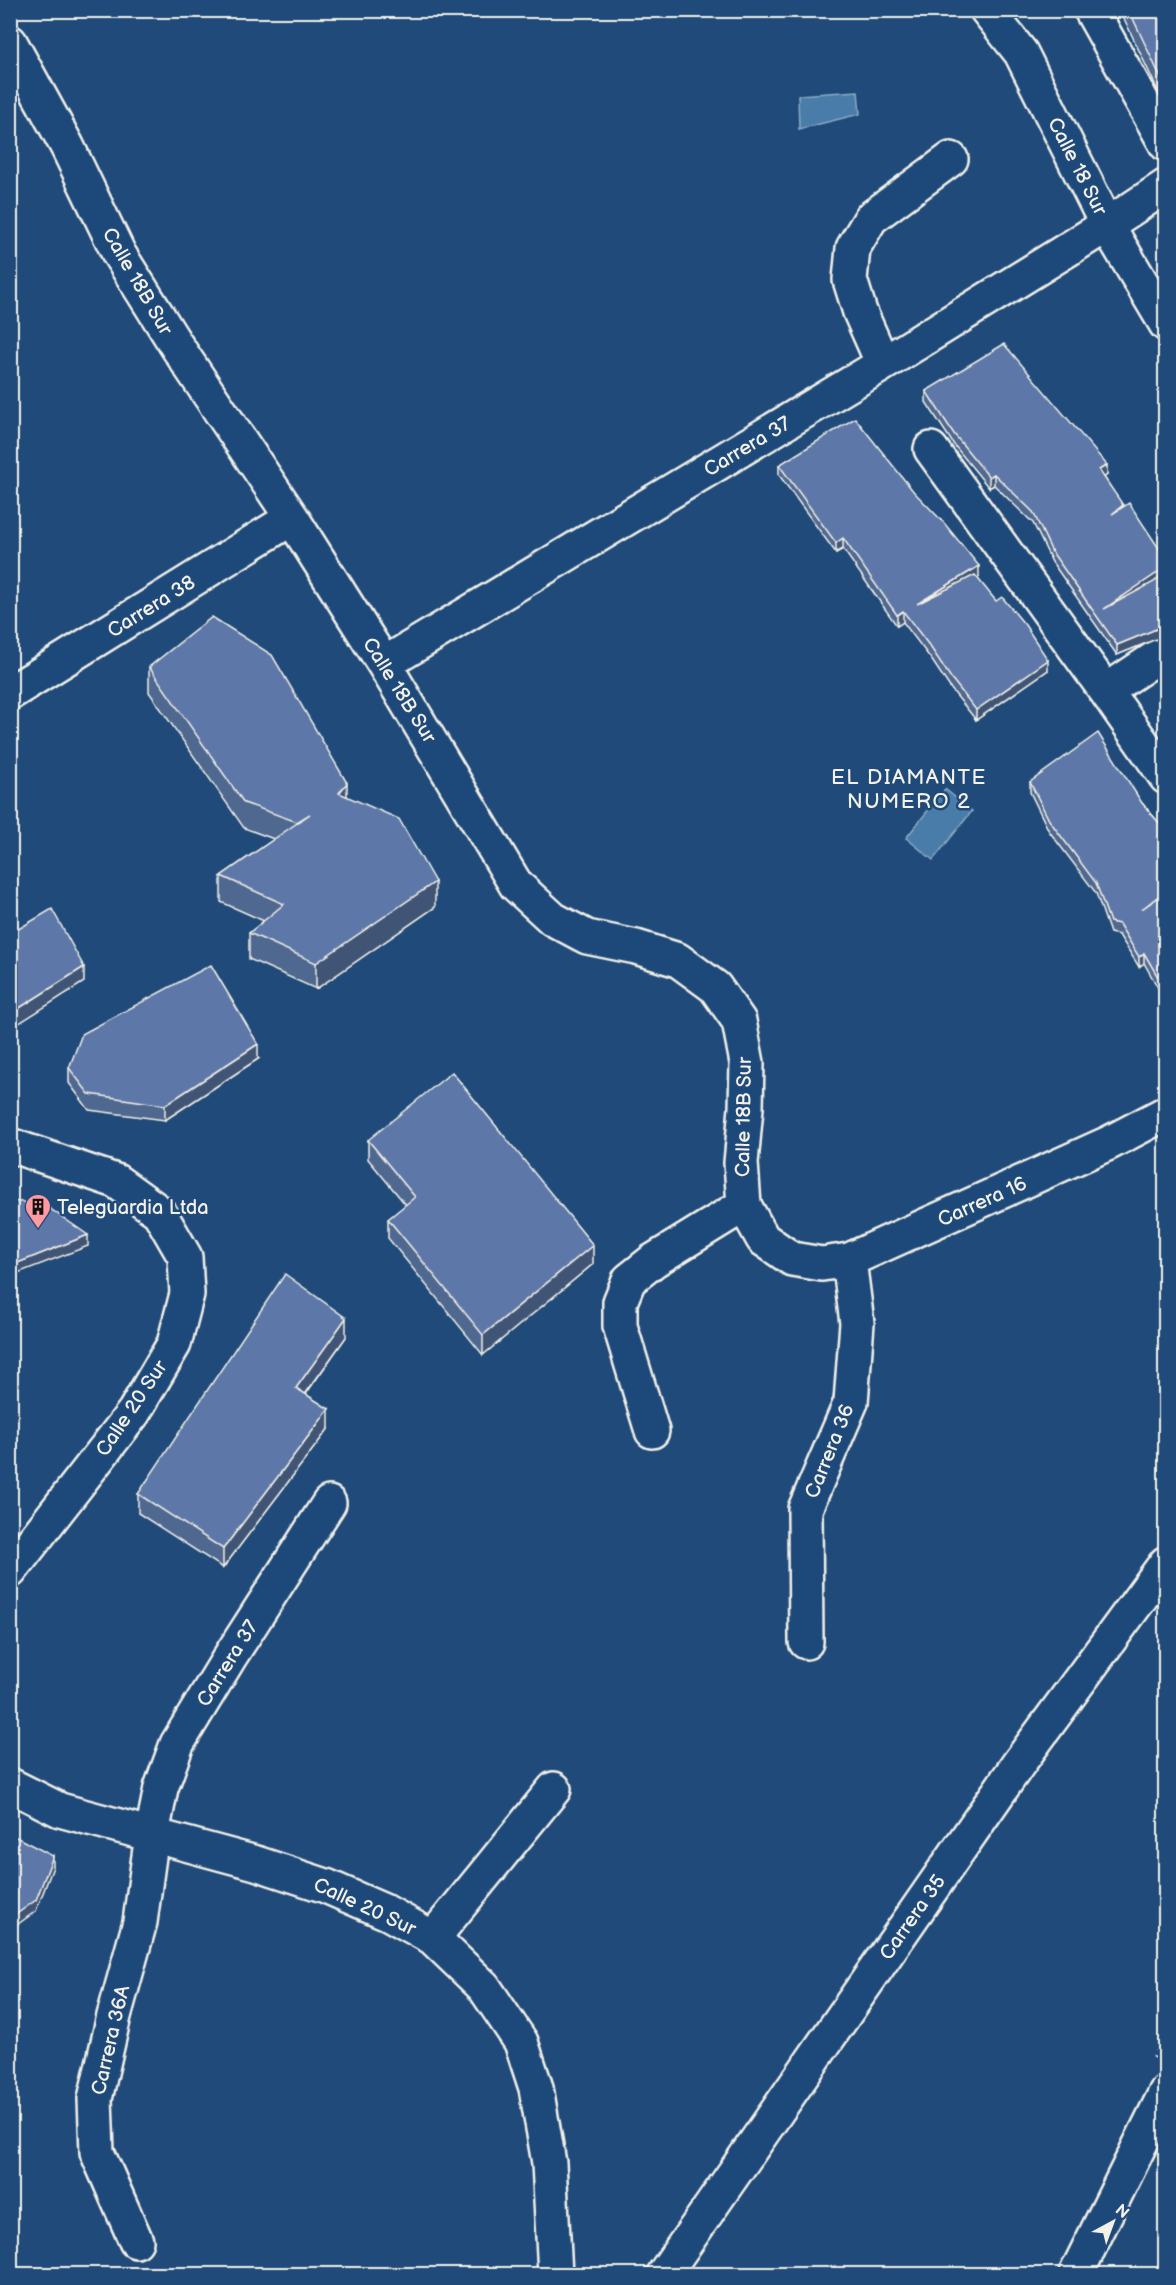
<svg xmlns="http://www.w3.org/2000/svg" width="1176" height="2285" font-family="'Balsamiq Sans',sans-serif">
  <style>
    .water { fill: #4a7ca8; stroke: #8eabc2; stroke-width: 1.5 }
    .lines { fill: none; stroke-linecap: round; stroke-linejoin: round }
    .minor-casing { stroke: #f4f1e8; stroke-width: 38 }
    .major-casing { stroke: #f4f1e8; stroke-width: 38 }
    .path { stroke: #f4f1e8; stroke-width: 4; stroke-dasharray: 1.5 4.5; stroke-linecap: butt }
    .minor { stroke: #1f4a7a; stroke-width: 33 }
    .major { stroke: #1f4a7a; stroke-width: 33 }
    .wall { fill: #506790; stroke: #f4f1e8; stroke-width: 1.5 }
    .shaded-wall { fill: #415476; stroke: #f4f1e8; stroke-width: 1.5 }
    .building { fill: #5d78a8; stroke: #f4f1e8; stroke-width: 1.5 }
    .labels { text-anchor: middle; stroke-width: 5; stroke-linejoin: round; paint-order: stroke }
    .street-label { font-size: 20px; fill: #f4f1e8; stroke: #1f4a7a }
    .poi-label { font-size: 20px; fill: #f4f1e8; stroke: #1f4a7a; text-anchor: start }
    .neighbourhood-label { font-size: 21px; letter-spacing: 1.5px; fill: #f4f1e8; stroke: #1f4a7a }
  </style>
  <rect width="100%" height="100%" fill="#1f4a7a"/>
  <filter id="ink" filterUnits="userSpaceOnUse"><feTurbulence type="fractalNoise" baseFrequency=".0167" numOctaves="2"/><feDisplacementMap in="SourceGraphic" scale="12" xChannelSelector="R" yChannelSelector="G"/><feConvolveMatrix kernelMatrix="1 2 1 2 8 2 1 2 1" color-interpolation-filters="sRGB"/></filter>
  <g filter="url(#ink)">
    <!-- water -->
    <path class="water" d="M858 91 860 114 799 129 798 95Z
      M945 789 972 811 933 860 906 838Z"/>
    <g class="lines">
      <defs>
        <path id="minor" d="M987 10 1021 53 1107 225 1166 324
          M1091 10 1166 144
          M10 42 67 146 119 254 178 348 292 518 384 664 516 885 553 919 587 937 636 947 678 960 715 987 739 1021 747 1063 746 1108 741 1163 744 1205 763 1239 792 1259 822 1264 849 1260 1109 1143 1166 1113
          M883 364 860 312 850 280 853 248 871 218 951 159
          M931 449 1106 691 1166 777
          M384 664 883 364 1107 225 1166 186
          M1106 691 1166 651
          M10 693 292 518
          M10 1145 116 1181 159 1212 185 1257 187 1294 174 1344 134 1412 10 1571
          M652 1431 620 1326V1302L629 1280 653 1261 744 1205
          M806 1642 805 1509 851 1402 857 1323 849 1260
          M10 1785 60 1810 256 1863 326 1886 388 1913 433 1938 484 1987 521 2042 536 2088 549 2163 555 2274
          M433 1938 554 1789
          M136 2241 97 2152 95 2099 114 2016 140 1922 152 1834 161 1788 177 1744 231 1655 329 1503
          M664 2274 1019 1763 1166 1563"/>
        <path id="major" d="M1076 2274 1166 2092"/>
      </defs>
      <!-- minor casing -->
      <use href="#minor" class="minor-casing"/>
      <!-- major casing -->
      <use href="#major" class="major-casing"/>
      <!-- path -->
      <path class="path" d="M1154 2058 1166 2035"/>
      <!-- minor -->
      <use href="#minor" class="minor"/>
      <!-- major -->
      <use href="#major" class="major"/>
    </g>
    <!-- wall -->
    <path class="wall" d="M1120 10H1166V108Z
      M926 391 1107 475 1104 477 1123 507 1166 559V635L1117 655 1052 562 1033 523 994 485 989 488 954 445 926 402Z
      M779 465 979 577 977 578 1048 670 976 720 951 689 931 659 903 622 897 626 843 549 836 553 779 475Z
      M149 667 347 796 435 907 316 989 249 959V933L264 921 221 902V876L274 839 244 828 149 692Z
      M1030 782 1142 803 1166 831V1002L1144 963 1139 967 1119 935 1110 933 1096 893 1049 831 1030 792Z
      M258 1059 165 1120 89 1110 69 1083V1068Z
      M368 1140 593 1264 483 1355 388 1238V1219L406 1205 368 1159Z
      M346 1337 306 1394 329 1428 223 1568 138 1513V1494Z"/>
    <!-- shaded-wall -->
    <path class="shaded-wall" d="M1107 465V475L1099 481V470Z
      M994 474V485L989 488V477Z
      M843 538V549L836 553V543Z
      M979 566V577L917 615V604Z
      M1166 567V578L1104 609Z
      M903 611V622L897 626V615Z
      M1166 625V635L1117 655V645Z
      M1048 660V670L976 720V710Z
      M347 783V809L339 793Z
      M435 882V907L316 989V963Z
      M1144 953V963L1139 967V957Z
      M84 967V982L10 1029V1014Z
      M258 1044V1059L165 1120V1105Z
      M88 1235V1246L10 1276V1266Z
      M593 1245V1264L483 1355V1335Z
      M346 1318V1337L296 1407V1388Z
      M329 1409V1428L223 1568V1549Z
      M53 1856V1867L36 1911 11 1929V1918Z"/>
    <!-- building -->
    <path class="building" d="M1129 10H1166V89Z
      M1004 344 1107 465 1099 470 1123 505 1112 514 1129 503 1166 559V567L1104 609 1154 582 1166 570V625L1117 645 1052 552 1033 512 994 474 989 477 954 434 926 391Z
      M855 418 914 492 944 523 979 566 917 604 975 575 996 601 1002 597 1025 625 1048 660 976 710 951 678 931 648 903 611 897 615 843 538 836 543 779 465Z
      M212 617 272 655 347 783 339 793 399 819 435 882 316 963 249 933 284 904 221 876 310 814 297 822 244 803 149 667Z
      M1098 733 1142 803 1166 831V890L1142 909 1166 892V991L1144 953 1139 957 1119 924 1110 922 1096 883 1049 820 1030 782Z
      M52 909 84 967 10 1014V934Z
      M211 965 258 1044 165 1105 89 1094 69 1068 82 1034Z
      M452 1072 593 1245 483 1335 388 1219 415 1197 368 1140Z
      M10 1201 43 1204 88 1235 10 1266Z
      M285 1274 346 1318 296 1388 329 1409 223 1549 138 1494Z
      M10 1834 53 1856 36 1900 11 1918Z"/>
  </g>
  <!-- icons -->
  <defs>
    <symbol id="building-pin" viewBox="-11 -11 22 30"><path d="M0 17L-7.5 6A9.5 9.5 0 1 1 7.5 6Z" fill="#ff9aa2" stroke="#1f4a7a"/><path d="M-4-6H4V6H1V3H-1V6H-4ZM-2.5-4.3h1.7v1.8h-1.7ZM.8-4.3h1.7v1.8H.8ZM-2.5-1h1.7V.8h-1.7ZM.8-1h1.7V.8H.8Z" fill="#111"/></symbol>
  </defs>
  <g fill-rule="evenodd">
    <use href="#building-pin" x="23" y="1192" width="30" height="40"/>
  </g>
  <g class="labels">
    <!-- street labels -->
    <g class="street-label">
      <text transform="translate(1078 166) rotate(63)" y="7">Calle 18 Sur</text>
      <text transform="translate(138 281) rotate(60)" y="7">Calle 18B Sur</text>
      <text transform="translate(747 446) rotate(-31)" y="7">Carrera 37</text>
      <text transform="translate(151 606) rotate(-32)" y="7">Carrera 38</text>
      <text transform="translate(400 690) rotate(58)" y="7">Calle 18B Sur</text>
      <text transform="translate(743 1117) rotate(-89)" y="7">Calle 18B Sur</text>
      <text transform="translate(982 1201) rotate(-24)" y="7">Carrera 16</text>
      <text transform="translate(131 1408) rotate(-56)" y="7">Calle 20 Sur</text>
      <text transform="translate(829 1451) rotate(-68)" y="7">Carrera 36</text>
      <text transform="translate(227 1663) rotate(-58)" y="7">Carrera 37</text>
      <text transform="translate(365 1906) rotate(25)" y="7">Calle 20 Sur</text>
      <text transform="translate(912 1917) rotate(-55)" y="7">Carrera 35</text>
      <text transform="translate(110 2040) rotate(-77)" y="7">Carrera 36A</text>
    </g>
    <!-- poi labels -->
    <g class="poi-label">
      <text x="57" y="1214">Teleguardia Ltda</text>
    </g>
    <!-- neighbourhood labels -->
    <g class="neighbourhood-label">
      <text x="909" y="784">EL DIAMANTE<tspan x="909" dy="24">NUMERO 2</tspan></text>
    </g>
  </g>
  <!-- margin -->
  <rect width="1176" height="2285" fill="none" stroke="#1f4a7a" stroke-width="36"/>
  <rect x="18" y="18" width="1140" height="2249" fill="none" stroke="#f4f1e8" stroke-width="2" filter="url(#ink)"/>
  <!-- north arrow -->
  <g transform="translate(1113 2222) rotate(41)" stroke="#1f4a7a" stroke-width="4.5" paint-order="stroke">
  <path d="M0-4.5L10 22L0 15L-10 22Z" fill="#f4f1e8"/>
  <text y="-9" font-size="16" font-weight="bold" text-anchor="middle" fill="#f4f1e8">N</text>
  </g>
</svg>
